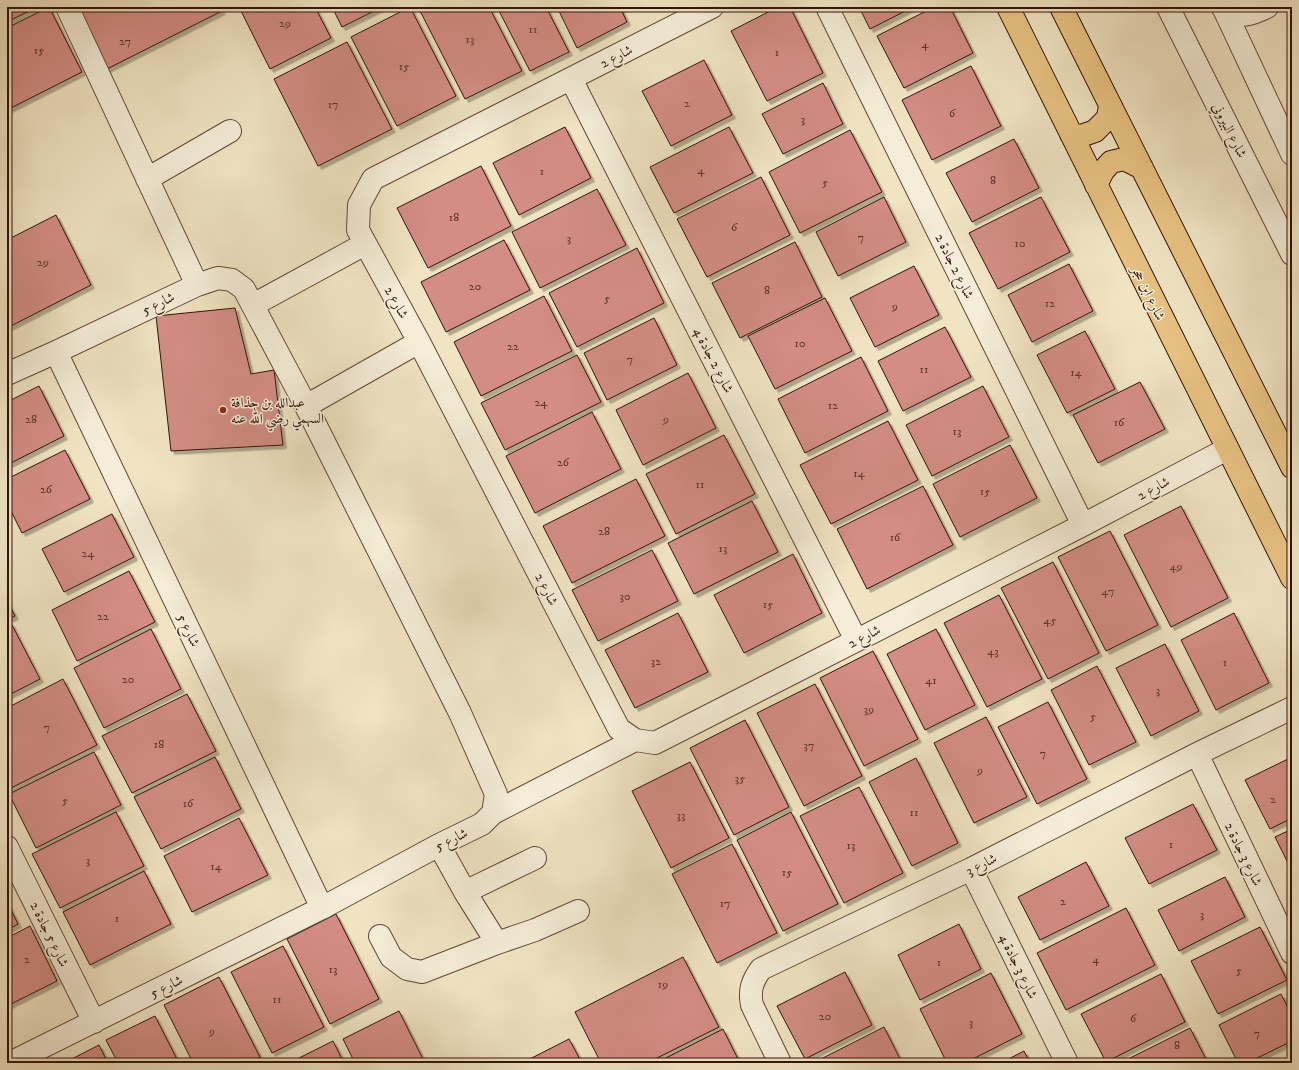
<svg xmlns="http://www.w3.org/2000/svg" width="1299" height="1070" font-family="'IM FELL DW Pica',Amiri,serif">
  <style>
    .building { fill: #d38d84; stroke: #321308; filter: url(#shadow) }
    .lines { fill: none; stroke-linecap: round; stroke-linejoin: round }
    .minor-casing { stroke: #624737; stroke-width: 24 }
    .major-casing { stroke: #321308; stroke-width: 24 }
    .minor { stroke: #f5edd8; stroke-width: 22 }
    .major { stroke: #e8c282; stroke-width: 22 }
    .poi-dot { fill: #8f2418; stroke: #f5edd8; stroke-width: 1.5 }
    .labels { text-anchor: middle; stroke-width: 3; stroke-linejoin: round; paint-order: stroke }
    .number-label { font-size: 12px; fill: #5a3227 }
    .street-label { font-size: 14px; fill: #321308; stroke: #f5edd8 }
    .poi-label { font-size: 14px; fill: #321308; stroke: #f5edd8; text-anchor: start }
  </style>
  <defs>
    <filter id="shadow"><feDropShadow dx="3.5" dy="3.5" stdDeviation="0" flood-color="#0004"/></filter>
  </defs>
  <rect width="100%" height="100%" fill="#f0e4c3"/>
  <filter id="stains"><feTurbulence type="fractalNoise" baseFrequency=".005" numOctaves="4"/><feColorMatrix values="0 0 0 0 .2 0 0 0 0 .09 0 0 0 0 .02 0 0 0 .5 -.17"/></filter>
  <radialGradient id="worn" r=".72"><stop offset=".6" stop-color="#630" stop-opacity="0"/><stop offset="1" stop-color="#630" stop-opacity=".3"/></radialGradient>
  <!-- building -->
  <path class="building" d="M7 7H37L7 22Z
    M49 7 82 72 7 110V28Z
    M70 7H220L222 11 103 71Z
    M239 7H315L331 38 270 69Z
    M332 7H382L342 27Z
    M410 7 456 96 397 126 351 37Z
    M418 7H489L522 71 465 99Z
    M497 7H546L569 52 530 71Z
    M557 7H620L627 22 577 48Z
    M778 7H790L823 73 767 101 731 31Z
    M859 7H913L870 29Z
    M934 7H950L973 53 904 88 877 36Z
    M347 42 392 129 318 166 274 79Z
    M704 60 732 115 671 146 642 91Z
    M971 66 1001 126 932 160 902 100Z
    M823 83 843 124 783 154 762 114Z
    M565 127 591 178 519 215 493 163Z
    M729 127 753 173 674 213 650 167Z
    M850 130 882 192 800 233 769 172Z
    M1014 139 1039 188 972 222 946 173Z
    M481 166 511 226 428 268 397 208Z
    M761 177 790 235 707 277 677 219Z
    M597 189 626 245 540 288 512 232Z
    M884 197 906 242 838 276 816 232Z
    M1041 197 1070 252 998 289 969 233Z
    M56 215 91 285 7 328V240Z
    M504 240 530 290 446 332 421 282Z
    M795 242 822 297 740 338 712 283Z
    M637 248 664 303 577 347 549 293Z
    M1069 264 1093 311 1032 342 1008 295Z
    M914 266 939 315 875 347 850 298Z
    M544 296 572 351 481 396 454 342Z
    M825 298 852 351 775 389 748 336Z
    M235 308 251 374 274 370 283 445 171 451 156 316Z
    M654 318 677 365 607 400 584 353Z
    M945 327 971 377 903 411 878 361Z
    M1085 331 1115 389 1067 413 1037 355Z
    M577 355 601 402 505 450 481 403Z
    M861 357 888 411 805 453 778 399Z
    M688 373 716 428 643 465 616 410Z
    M1140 382 1165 429 1098 463 1073 415Z
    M39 386 64 436 7 465V402Z
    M983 386 1009 437 932 476 906 425Z
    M592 412 621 469 535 513 506 456Z
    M888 421 918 480 831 524 800 465Z
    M724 435 755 494 676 534 646 474Z
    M1010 445 1037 498 960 537 933 484Z
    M65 450 90 499 22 533 7 503V479Z
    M636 479 665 536 572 583 543 526Z
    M923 486 953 545 867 589 837 529Z
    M752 501 778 552 694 594 668 543Z
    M1181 506 1228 598 1171 627 1124 535Z
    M112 514 134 557 64 592 42 549Z
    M1110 531 1158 625 1106 651 1058 557Z
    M652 550 678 601 598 641 572 590Z
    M793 554 822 613 744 653 714 595Z
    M1053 562 1099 653 1048 679 1001 588Z
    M129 571 155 622 77 661 52 610Z
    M999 595 1042 679 987 707 944 623Z
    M7 601 15 616 7 620Z
    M678 613 708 672 635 708 605 650Z
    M1234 613 1269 683 1216 710 1181 640Z
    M11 623 40 679 7 696V625Z
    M151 629 181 689 104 728 74 668Z
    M936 629 975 705 925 730 887 654Z
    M1165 644 1199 711 1151 736 1116 668Z
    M873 651 918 739 864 766 820 678Z
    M1097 666 1136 742 1089 765 1051 690Z
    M63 679 97 745 7 790V708Z
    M815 684 862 776 804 806 757 713Z
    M187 694 216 751 132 793 102 736Z
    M1048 702 1087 779 1037 804 998 727Z
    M986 717 1027 797 974 823 934 743Z
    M745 720 789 807 734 835 690 748Z
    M94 752 121 805 36 848 9 794Z
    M215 757 241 809 161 849 134 797Z
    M1292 757V818L1270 829 1245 780Z
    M916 758 958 843 912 866 869 782Z
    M690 762 729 838 671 868 632 791Z
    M859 787 903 873 844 903 800 816Z
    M1193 804 1217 850 1149 884 1125 838Z
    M116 812 144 866 60 908 32 854Z
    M791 812 838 904 783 931 737 840Z
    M239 818 268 875 192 912 164 856Z
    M1292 829V871L1275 837Z
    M732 844 777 933 717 963 672 874Z
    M1086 862 1109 906 1040 940 1018 897Z
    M144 871 171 924 90 965 63 912Z
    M1225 877 1245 917 1179 951 1158 910Z
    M7 902 18 924 7 930Z
    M1126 908 1155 965 1066 1010 1037 953Z
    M336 914 379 999 330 1024 287 939Z
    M959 924 981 969 920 1000 898 955Z
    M30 926 57 981 7 1006V938Z
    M1260 927 1287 980 1218 1014 1191 961Z
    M283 946 324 1027 272 1053 231 972Z
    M683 957 719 1027 647 1063H601L575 1012Z
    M845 972 872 1025 805 1059 777 1006Z
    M991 973 1022 1034 965 1063H947L920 1009Z
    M1161 974 1185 1022 1106 1062 1081 1014Z
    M219 977 260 1057 249 1063H193L164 1005Z
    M1281 994 1292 1016V1041L1247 1063H1238L1219 1025Z
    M399 1011 425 1063H355L343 1039Z
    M155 1016 179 1063H118L106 1040Z
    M884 1027 902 1063H813Z
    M1190 1028 1208 1063H1120Z
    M723 1029 740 1063H656Z
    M569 1039 582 1063H522Z
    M333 1041 344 1063H289Z
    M99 1045 108 1063H64Z
    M1024 1051 1030 1063H1001Z"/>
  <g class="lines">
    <defs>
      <path id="minor" d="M67 7 197 285
        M712 7 373 179 359 205 358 230 419 342 619 729 635 740 655 743 1083 525 1227 449
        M827 7 1083 525
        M1168 7 1292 254
        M1223 7 1292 154
        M1223 8C1241 19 1250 15 1267 7
        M571 79 856 640
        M147 179 230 131
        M253 305 365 244
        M56 352 322 908
        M7 374 56 352 197 285 218 278 232 280 244 289 306 406 460 713 496 794 493 813
        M306 406 419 342
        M1197 754 1292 953
        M439 845 465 892 497 943
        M7 847 94 1022
        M971 869 1067 1063
        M465 892 535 858
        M380 936 391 957 407 969 422 972 497 943 535 930 578 911
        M10 1063 322 908 439 845 482 824 493 813 635 740
        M780 1063 752 1005C749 991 752 981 761 969L971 869 1197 754 1292 708"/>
      <path id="major" d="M1008 7 1292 578
        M1061 7 1292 467
        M1071 134 1081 136 1095 131 1108 118 1110 105
        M1096 185 1103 171 1111 162 1124 159 1142 168"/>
    </defs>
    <!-- minor casing -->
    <use href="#minor" class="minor-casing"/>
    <!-- major casing -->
    <use href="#major" class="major-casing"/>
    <!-- minor -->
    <use href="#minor" class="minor"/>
    <!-- major -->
    <use href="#major" class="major"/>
  </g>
  <!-- markers -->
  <circle class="poi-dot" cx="223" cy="410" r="4"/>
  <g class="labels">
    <!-- number labels -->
    <g class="number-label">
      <text x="285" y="27">29</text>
      <text x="533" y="33">11</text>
      <text x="470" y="43">13</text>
      <text x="125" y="45">27</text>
      <text x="925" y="48">4</text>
      <text x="39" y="54">15</text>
      <text x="777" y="56">1</text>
      <text x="404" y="70">15</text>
      <text x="687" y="107">2</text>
      <text x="333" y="108">17</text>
      <text x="952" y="117">6</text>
      <text x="803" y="123">3</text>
      <text x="701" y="174">4</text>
      <text x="542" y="175">1</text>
      <text x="993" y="184">8</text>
      <text x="825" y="186">5</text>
      <text x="454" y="221">18</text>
      <text x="734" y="231">6</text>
      <text x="861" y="241">7</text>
      <text x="569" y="242">3</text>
      <text x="1020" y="247">10</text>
      <text x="43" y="266">29</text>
      <text x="475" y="290">20</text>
      <text x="767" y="294">8</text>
      <text x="607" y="302">5</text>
      <text x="1050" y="307">12</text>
      <text x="895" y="310">9</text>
      <text x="800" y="347">10</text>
      <text x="513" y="350">22</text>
      <text x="630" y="363">7</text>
      <text x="924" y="373">11</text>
      <text x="1076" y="376">14</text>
      <text x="541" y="406">24</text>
      <text x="833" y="409">12</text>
      <text x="31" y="423">28</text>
      <text x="666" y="423">9</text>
      <text x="1119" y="426">16</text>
      <text x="957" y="435">13</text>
      <text x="563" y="466">26</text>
      <text x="859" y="477">14</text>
      <text x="700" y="488">11</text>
      <text x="46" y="493">26</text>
      <text x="985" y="495">15</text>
      <text x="604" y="535">28</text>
      <text x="895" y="541">16</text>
      <text x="723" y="552">13</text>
      <text x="88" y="557">24</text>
      <text x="1176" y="570">49</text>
      <text x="1108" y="595">47</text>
      <text x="625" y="600">30</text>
      <text x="768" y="608">15</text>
      <text x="103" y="620">22</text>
      <text x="1050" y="624">45</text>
      <text x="993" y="655">43</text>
      <text x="656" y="665">32</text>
      <text x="1225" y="666">1</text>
      <text x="128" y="683">20</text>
      <text x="931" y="684">41</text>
      <text x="1158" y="694">3</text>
      <text x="869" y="713">39</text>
      <text x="1093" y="720">5</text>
      <text x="47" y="731">7</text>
      <text x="159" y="748">18</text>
      <text x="809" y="749">37</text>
      <text x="1043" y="757">7</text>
      <text x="980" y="774">9</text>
      <text x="740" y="782">35</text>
      <text x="1273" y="803">2</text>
      <text x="65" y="804">5</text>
      <text x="188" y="807">16</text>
      <text x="914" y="816">11</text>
      <text x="681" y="819">33</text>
      <text x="1171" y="848">1</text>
      <text x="851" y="849">13</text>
      <text x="88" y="864">3</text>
      <text x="216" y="870">14</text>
      <text x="787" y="876">15</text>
      <text x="1063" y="905">2</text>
      <text x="725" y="907">17</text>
      <text x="1202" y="918">3</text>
      <text x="117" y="922">1</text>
      <text x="27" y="963">2</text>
      <text x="1096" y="963">4</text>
      <text x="939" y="966">1</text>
      <text x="333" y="973">13</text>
      <text x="1239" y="974">5</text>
      <text x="663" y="988">19</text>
      <text x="277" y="1003">11</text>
      <text x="825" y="1020">20</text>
      <text x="1133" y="1022">6</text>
      <text x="971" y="1026">3</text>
      <text x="212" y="1035">9</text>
      <text x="1257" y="1037">7</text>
      <text x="1177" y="1049">8</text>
    </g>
    <!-- street labels -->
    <g class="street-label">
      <text transform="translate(616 56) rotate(-27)" y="5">شارع 2</text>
      <text transform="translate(1230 130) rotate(63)" y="5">شارع البيروني</text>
      <text transform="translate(955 266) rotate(64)" y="5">شارع 2 جادة 2</text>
      <text transform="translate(1149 293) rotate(64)" y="5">شارع ابن حجر</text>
      <text transform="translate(397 302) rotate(61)" y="5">شارع 2</text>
      <text transform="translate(158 303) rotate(-26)" y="5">شارع 5</text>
      <text transform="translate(714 360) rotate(63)" y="5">شارع 2 جادة 4</text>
      <text transform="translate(1153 488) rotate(-28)" y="5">شارع 2</text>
      <text transform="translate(547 589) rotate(63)" y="5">شارع 2</text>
      <text transform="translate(189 630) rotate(64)" y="5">شارع 5</text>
      <text transform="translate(864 636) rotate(-27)" y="5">شارع 2</text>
      <text transform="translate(451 839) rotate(-26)" y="5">شارع 5</text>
      <text transform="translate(1244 854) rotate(64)" y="5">شارع 3 جادة 2</text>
      <text transform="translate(981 864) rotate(-27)" y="5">شارع 3</text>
      <text transform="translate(50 934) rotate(64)" y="5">شارع 5 جادة 2</text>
      <text transform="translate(1019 966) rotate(64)" y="5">شارع 3 جادة 4</text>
      <text transform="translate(166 986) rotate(-26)" y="5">شارع 5</text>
    </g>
    <!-- poi labels -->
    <g class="poi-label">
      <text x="231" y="407">عبدالله بن حذافة<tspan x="231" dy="16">السهمي رضي الله عنه</tspan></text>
    </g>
  </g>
  <!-- margin -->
  <rect width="1299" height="1070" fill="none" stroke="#f0e4c3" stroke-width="24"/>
  <rect x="8" y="8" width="1283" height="1054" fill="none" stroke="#321308" stroke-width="2"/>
  <rect x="12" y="12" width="1275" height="1046" fill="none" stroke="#321308"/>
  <rect width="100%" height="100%" filter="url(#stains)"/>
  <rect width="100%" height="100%" fill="url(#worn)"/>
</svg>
